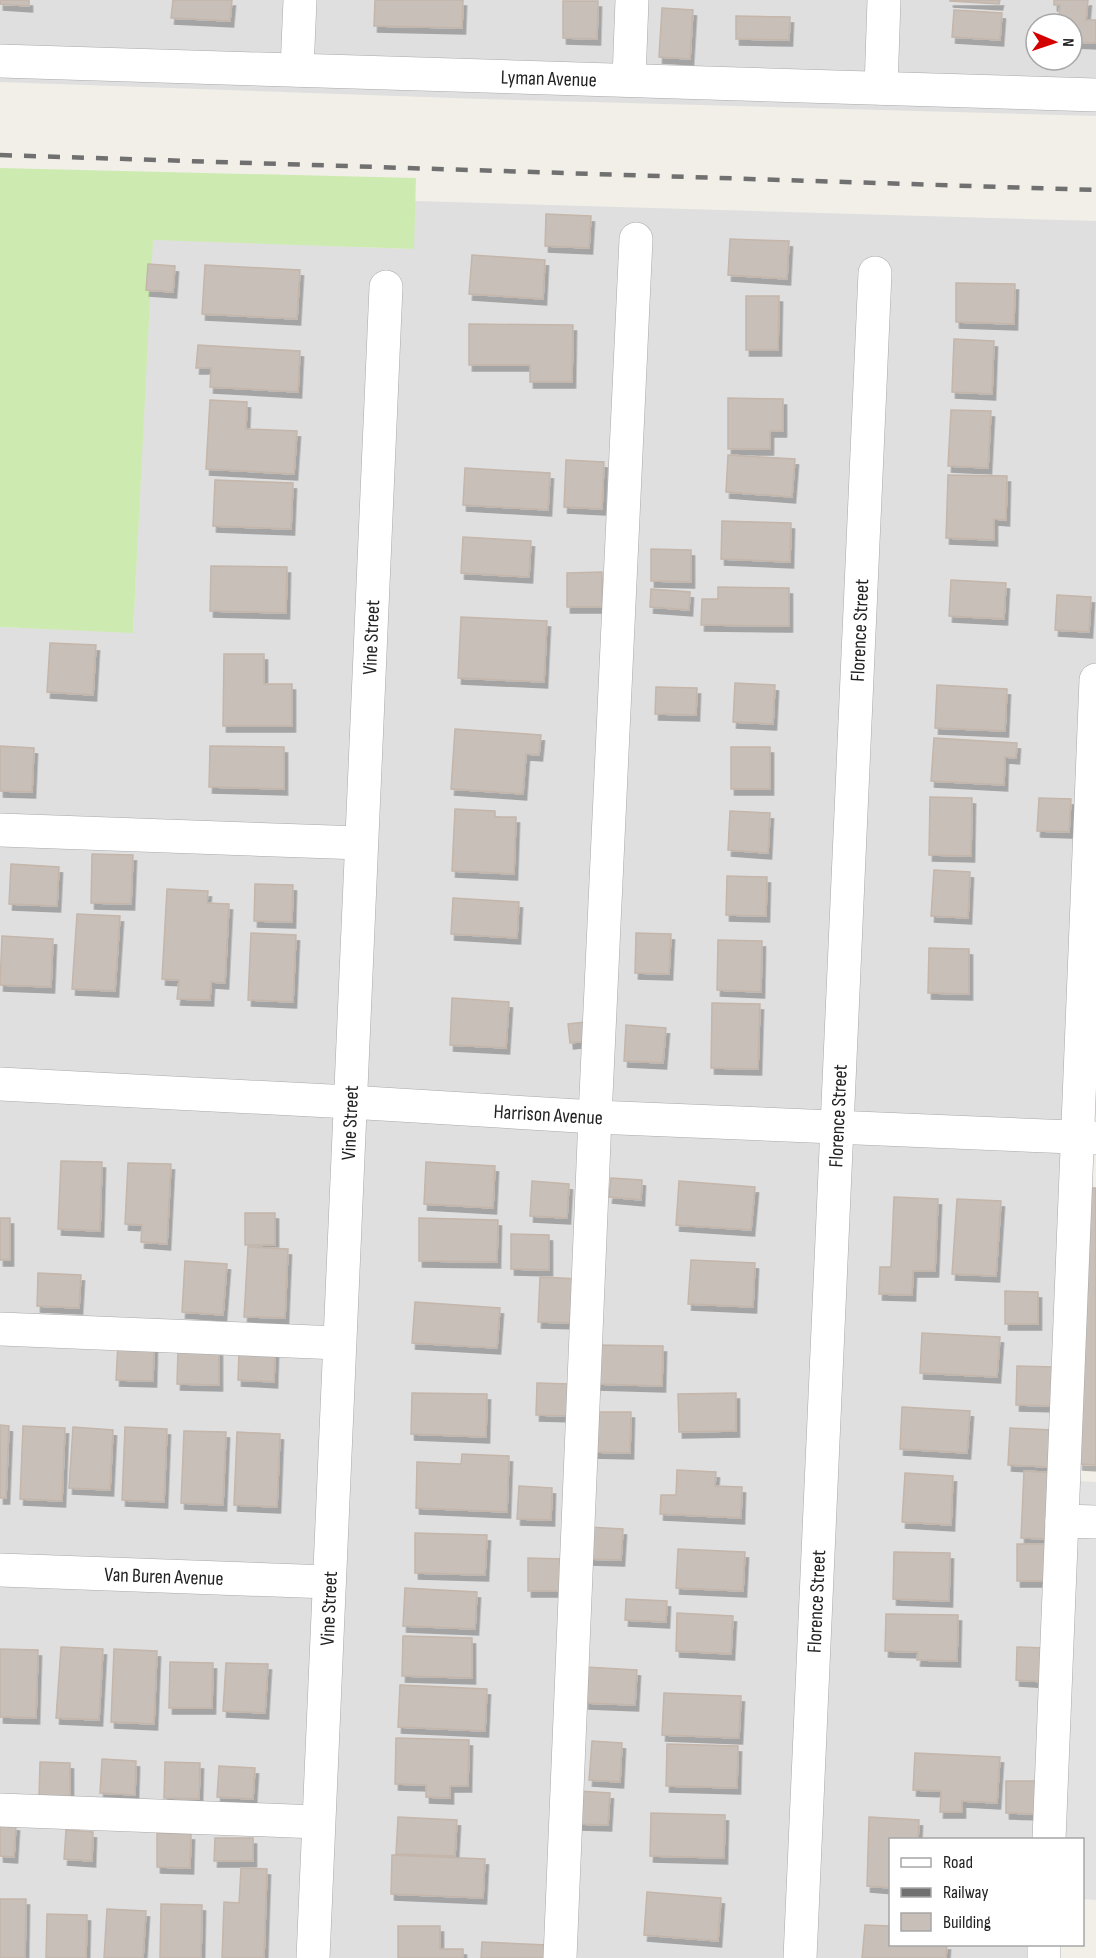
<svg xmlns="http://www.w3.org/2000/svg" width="1096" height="1958" font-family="'Sofia Sans Condensed',sans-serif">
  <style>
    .residential { fill: #e0dfdf; fill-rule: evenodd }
    .grass { fill: #cdebb0 }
    .parking { fill: #e2e2e2 }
    .building { fill: #c7bfb8; stroke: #c4b6ab; stroke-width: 1.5; filter: url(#shadow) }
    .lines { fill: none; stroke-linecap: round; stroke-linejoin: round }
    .minor-casing { stroke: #a9a9a9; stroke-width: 34 }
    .minor { stroke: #fff; stroke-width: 33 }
    .rail { stroke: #707070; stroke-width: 4.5; stroke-dasharray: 12 12; stroke-linecap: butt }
    .labels { text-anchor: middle; stroke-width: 5; stroke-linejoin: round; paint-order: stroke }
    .street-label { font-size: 20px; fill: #222; stroke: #fff }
  </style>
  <defs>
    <filter id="shadow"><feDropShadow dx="3.5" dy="6" stdDeviation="0" flood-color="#0004"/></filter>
  </defs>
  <rect width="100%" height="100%" fill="#f2efe9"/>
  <!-- residential -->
  <path class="residential" d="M0 0H1096V116L482 99 0 82ZM1036 24H1072V60H1036Z
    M415 201 1096 221V1081L1043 1839 890 1840V1944L1037 1945V1958H0V627L133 632 152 239 413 249Z"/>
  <!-- grass -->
  <path class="grass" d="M0 168 416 178 414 249 153 240 133 633 0 627Z"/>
  <!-- parking -->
  <path class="parking" d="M1077 1481 1096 1482V1900L1083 1899 1082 1840H1063Z"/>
  <!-- building -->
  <path class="building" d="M0 0H29V6L0 4Z
    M173 0H232L230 21 171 18Z
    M375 0H463L462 28 374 26Z
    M950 0H1000L999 4 950 1Z
    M1054 0H1088L1086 20H1096V43L1072 42V24H1058L1060 5H1054Z
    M563 1H598L597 39 563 38Z
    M662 8 693 10 690 59 659 57Z
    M954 10 1002 13 1000 40 952 37Z
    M736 16 790 17 789 40 736 39Z
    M546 214 591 216 589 248 545 246Z
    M730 239 789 241 787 279 728 275Z
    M472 255 545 260 543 299 469 294Z
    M148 264 175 266 173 292 146 290Z
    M205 265 300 270 297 319 202 314Z
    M956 283 1015 284 1014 324 956 322Z
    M746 296H779L778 350H746Z
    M469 324 573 325 572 382H530V365H469Z
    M954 339 994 341 992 394 952 392Z
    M198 345 300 351 298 392 210 387 211 368H196Z
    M728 398 783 399V431H770V449H728Z
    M210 400 247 402 246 429 297 431 294 474 206 469Z
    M951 410 991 411 988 468 948 466Z
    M728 455 795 459 792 497 726 492Z
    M566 460 604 462 602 509 564 507Z
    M465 468 550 473 548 510 463 505Z
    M948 475 1007 476 1006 520 994 519V540L946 538Z
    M215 480 293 483 291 529 213 526Z
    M722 521 791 523 790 562 721 559Z
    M463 537 531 541 529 577 461 573Z
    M651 549 691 550V582L651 581Z
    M211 566 287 567 286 613 210 611Z
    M602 572V607H567V573Z
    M951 580 1006 583 1004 619 949 616Z
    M718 587 789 588V626L701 625 702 599H718Z
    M651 589 690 592 689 610 650 607Z
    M1057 595 1091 597 1089 632 1055 630Z
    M461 617 547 621 544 682 458 678Z
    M50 643 96 645 93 695 47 692Z
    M224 654H264V684H292V726H223Z
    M735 683 775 685 773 724 733 722Z
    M937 685 1007 689 1005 731 935 728Z
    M656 687 697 688 696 715 655 714Z
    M455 729 541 735 539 755 526 754 523 794 451 789Z
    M934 738 1017 743 1016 758 1005 757 1004 785 931 781Z
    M0 746 34 748 32 792 0 791Z
    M210 746 284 747V789L209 787Z
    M731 747H770V789H731Z
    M930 797 972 798 971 856 929 855Z
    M1039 798 1071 799 1069 832 1037 831Z
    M455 809 495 811V817H516L514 874 452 871Z
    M730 811 770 813 768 853 728 850Z
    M92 854 133 855 131 904 91 903Z
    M11 864 59 867 57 906 9 904Z
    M934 870 970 872 968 918 931 916Z
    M727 876 767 877 766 916 726 915Z
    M255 884 293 885 292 922 254 921Z
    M167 889 208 891 207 903 229 904 225 983 211 982 210 1000 177 999 179 980 162 979Z
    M453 898 519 902 517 938 451 934Z
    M77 914 120 916 115 991 72 989Z
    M251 933 296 935 293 1002 248 1000Z
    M636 933 671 934 669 974 635 973Z
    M2 936 53 939 51 987 0 985Z
    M718 940 762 941 761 992 717 990Z
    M929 948 969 949V994L928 993Z
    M452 998 509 1002 506 1048 450 1045Z
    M712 1003 760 1004 758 1069 711 1068Z
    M585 1022 587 1041 570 1043 568 1024Z
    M626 1025 666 1028 663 1063 624 1061Z
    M61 1161 102 1162 100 1231 58 1229Z
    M426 1162 495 1166 493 1208 424 1204Z
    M128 1163 171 1164 167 1244 141 1242 142 1225 125 1224Z
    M611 1178 642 1180 641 1200 609 1197Z
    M532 1181 569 1184 567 1218 530 1216Z
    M679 1181 755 1187 751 1230 676 1225Z
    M1091 1188H1096V1465L1079 1464Z
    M894 1197 938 1199 935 1271H913L912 1295 879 1294 880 1267H891Z
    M957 1199 1001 1201 996 1276 952 1274Z
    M245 1213H275V1245H245Z
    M0 1218H10V1260H0Z
    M419 1218 498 1220 497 1262 419 1261Z
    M511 1234 549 1235V1270L511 1269Z
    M248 1247 288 1249 285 1318 244 1317Z
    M691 1260 755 1263 753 1307 688 1304Z
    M185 1261 227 1264 223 1315 182 1312Z
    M38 1273 81 1275 79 1308 37 1306Z
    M540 1277 580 1279 577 1323 538 1322Z
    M1005 1291 1038 1292V1324H1005Z
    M415 1302 500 1308 497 1348 412 1343Z
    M922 1333 1000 1337 997 1377 920 1373Z
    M118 1343 154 1344 153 1381 116 1380Z
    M596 1345 663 1346 662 1386 595 1384Z
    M178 1349 219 1350V1385L177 1384Z
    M239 1349 275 1351 274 1382 238 1380Z
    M1017 1366 1056 1367 1055 1406 1016 1405Z
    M537 1383 571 1384 570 1416 536 1415Z
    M412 1393 487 1394 486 1437 411 1434Z
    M736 1393V1431L679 1432 678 1394Z
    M902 1407 970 1411 967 1453 900 1449Z
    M590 1412H631L630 1453 590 1452Z
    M0 1425 9 1426 6 1498H0Z
    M23 1426 65 1428 62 1501 20 1499Z
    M73 1427 113 1430 110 1490 69 1488Z
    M125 1427 167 1429 164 1502 122 1500Z
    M1010 1428 1052 1430 1050 1467 1008 1465Z
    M184 1431 226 1432 223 1505 181 1503Z
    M237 1432 280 1434 277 1507 234 1505Z
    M462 1454 509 1456 507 1512 416 1508 417 1462 461 1464Z
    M677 1470 716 1472 715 1486 742 1487 741 1518 660 1514 661 1495H676Z
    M1024 1471 1058 1473 1054 1539 1021 1538Z
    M905 1473 953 1476 951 1525 902 1522Z
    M519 1486 552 1488 551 1520 517 1519Z
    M588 1527 623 1529 621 1560 586 1559Z
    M415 1533 487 1535 485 1575 415 1573Z
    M1017 1544H1054L1053 1581H1017Z
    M678 1549 745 1552 743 1591 676 1588Z
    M894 1552 950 1553 949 1601 893 1599Z
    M528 1558 565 1559 564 1591H528Z
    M405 1588 477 1592 475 1629 403 1626Z
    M626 1599 667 1601 666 1622 625 1620Z
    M677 1613 733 1616 731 1654 676 1651Z
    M886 1614 958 1615 957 1661 917 1660 918 1652 885 1651Z
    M403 1636 472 1638V1678L402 1676Z
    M61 1647 103 1649 99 1720 56 1718Z
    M1017 1647 1047 1648 1046 1682 1016 1680Z
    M0 1649 38 1650 36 1718 0 1717Z
    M114 1649 157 1651 154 1724 111 1722Z
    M170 1662 213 1663 212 1708H169Z
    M226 1663 268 1664 265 1713 223 1711Z
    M586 1667 637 1670 635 1705 585 1703Z
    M400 1685 487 1689 485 1731 398 1727Z
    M664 1693 741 1696 739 1738 662 1735Z
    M396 1738 469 1740 468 1786H450V1798L426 1797V1785L395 1784Z
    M592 1741 622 1743 620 1782 589 1780Z
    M667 1744 738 1746 737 1788 666 1786Z
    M915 1753 1000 1757 997 1803 962 1801V1812H940L941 1791 913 1790Z
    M102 1759 136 1761 135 1795 100 1793Z
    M40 1762 70 1763V1798L39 1797Z
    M165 1762 200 1763 199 1799 164 1798Z
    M219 1766 255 1768 253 1799 217 1797Z
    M1006 1781H1039V1814L1006 1813Z
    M579 1791 610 1793 608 1825 577 1824Z
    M651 1813 725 1815 724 1858 650 1856Z
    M398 1817 457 1820 455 1856 396 1854Z
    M869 1817 919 1820 918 1840H890V1888L867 1886Z
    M0 1824 16 1825 14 1857 0 1856Z
    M66 1830 93 1832 92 1861 64 1859Z
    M157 1833 191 1834 190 1868 157 1867Z
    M215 1838H253V1861H214Z
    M392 1855 485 1859 483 1898 391 1894Z
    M241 1868 267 1869 264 1958H222L224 1902 239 1903Z
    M647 1892 721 1898 718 1941 644 1935Z
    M0 1899H26L25 1958H0Z
    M161 1904 202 1905 201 1958H160Z
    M107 1909 146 1911 143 1958H104Z
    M47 1914 87 1915 86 1958H46Z
    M865 1925 890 1926V1944H947L946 1958H862Z
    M398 1926H440V1949H463V1958H398Z
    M482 1942 547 1945 546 1958H481Z"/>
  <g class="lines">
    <defs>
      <g id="minor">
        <path id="s1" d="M0 61 1096 95"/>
        <path d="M297 70 300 0"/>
        <path d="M629 79 632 0"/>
        <path d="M881 88 884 0"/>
        <path d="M0 830 361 843"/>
        <path id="s2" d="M0 1084 349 1102 595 1117 1096 1138"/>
        <path d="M0 1329 339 1343"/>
        <path d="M1062 1521 1096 1522"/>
        <path id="s3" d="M0 1570 328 1582"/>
        <path d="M0 1810 318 1822"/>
        <path d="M1049 1840 1096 680"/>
        <path id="s4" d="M313 1958 386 287"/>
        <path d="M560 1958 595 1117 636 239"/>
        <path id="s5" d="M800 1958 875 273"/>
        <path d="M1044 1958V1944"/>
      </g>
    </defs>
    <!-- minor casing -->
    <use href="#minor" class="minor-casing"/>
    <!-- minor -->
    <use href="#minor" class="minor"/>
    <!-- rail -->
    <path class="rail" d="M0 155 1096 190"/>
  </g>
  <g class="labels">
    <!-- street labels -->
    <g class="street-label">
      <text dy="7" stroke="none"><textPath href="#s1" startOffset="549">Lyman Avenue</textPath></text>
      <text dy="7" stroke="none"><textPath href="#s5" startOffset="1329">Florence Street</textPath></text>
      <text dy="7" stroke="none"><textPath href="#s4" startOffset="1322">Vine Street</textPath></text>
      <text dy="7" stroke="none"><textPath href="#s2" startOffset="549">Harrison Avenue</textPath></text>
      <text dy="7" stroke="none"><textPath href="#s5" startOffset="843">Florence Street</textPath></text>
      <text dy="7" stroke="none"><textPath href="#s4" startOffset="836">Vine Street</textPath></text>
      <text dy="7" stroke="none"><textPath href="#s3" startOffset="164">Van Buren Avenue</textPath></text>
      <text dy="7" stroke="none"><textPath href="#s5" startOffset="357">Florence Street</textPath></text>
      <text dy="7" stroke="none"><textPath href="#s4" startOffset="350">Vine Street</textPath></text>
    </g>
  </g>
  <!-- legend -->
  <rect x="889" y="1838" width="195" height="108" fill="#ffffff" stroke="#a7a7a7" stroke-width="1.5"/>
  <rect x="901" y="1858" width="30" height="9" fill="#ffffff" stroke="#a7a7a7" stroke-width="1.5"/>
  <text x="943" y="1868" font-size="18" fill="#222222">Road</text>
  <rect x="901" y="1888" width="30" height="9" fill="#707070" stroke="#a7a7a7" stroke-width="1.5"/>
  <text x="943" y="1898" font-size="18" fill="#222222">Railway</text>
  <rect x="901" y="1913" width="30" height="18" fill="#c7bfb8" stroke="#a7a7a7" stroke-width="1.5"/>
  <text x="943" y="1928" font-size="18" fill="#222222">Building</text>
  <!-- north arrow -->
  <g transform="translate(1054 42) rotate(92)"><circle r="28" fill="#ffffff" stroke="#a7a7a7" stroke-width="1.5"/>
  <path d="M0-4.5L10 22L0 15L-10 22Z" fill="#d40000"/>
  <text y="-9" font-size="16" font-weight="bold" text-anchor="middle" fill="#222222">N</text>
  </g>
</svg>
